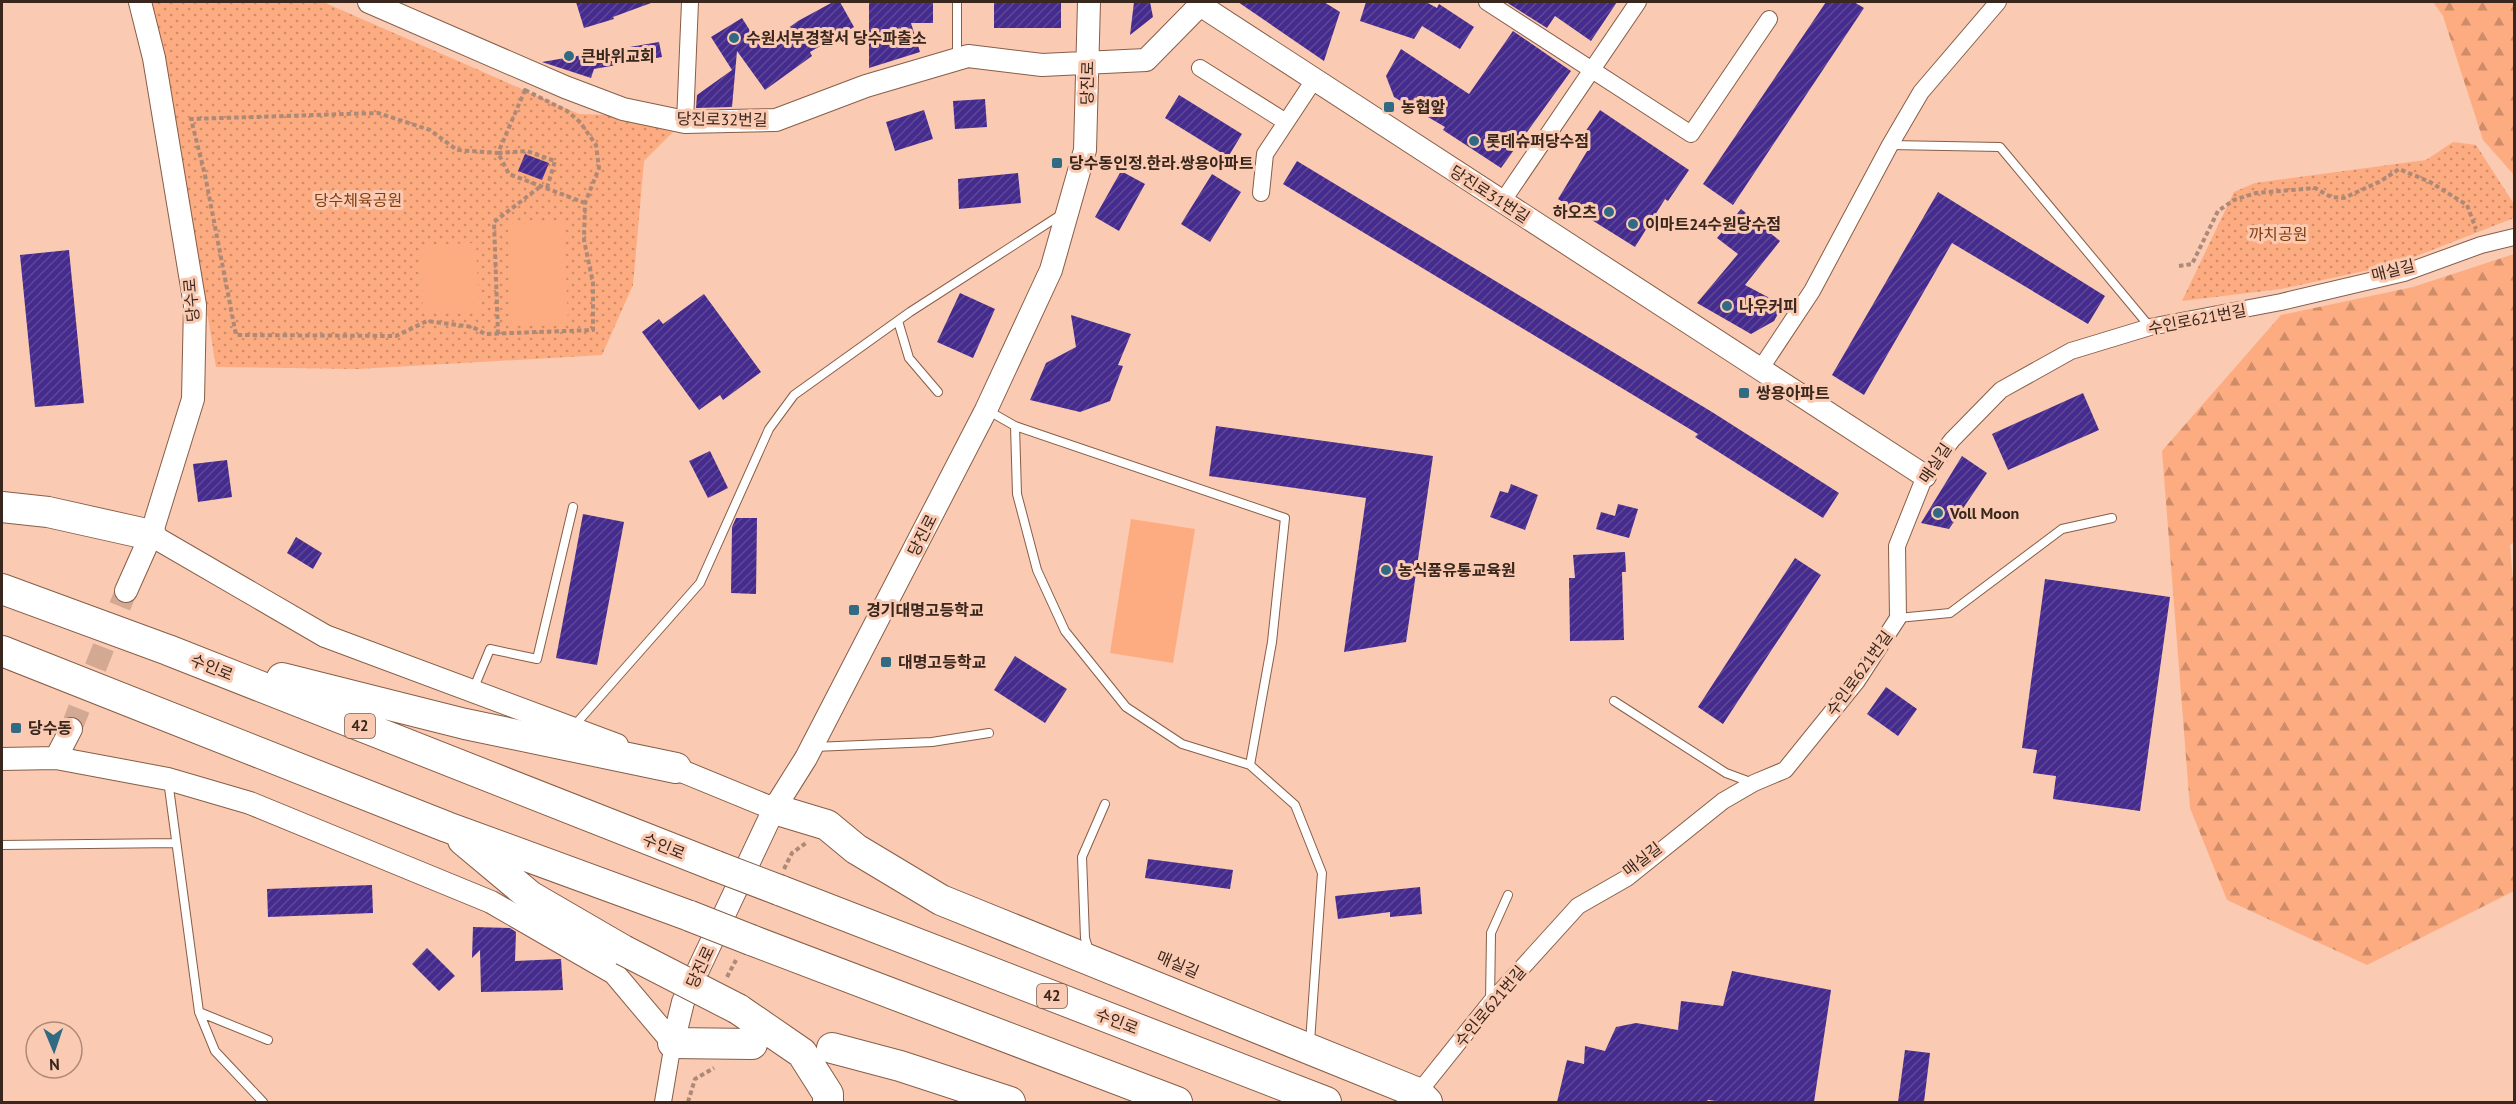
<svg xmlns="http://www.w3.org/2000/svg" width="2516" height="1104" font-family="'PT Sans','Noto Sans KR',sans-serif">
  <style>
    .grass { fill: url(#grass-dots) }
    .forest { fill: url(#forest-firs) }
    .pitch { fill: #fdac81 }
    .building { fill: url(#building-hatch) }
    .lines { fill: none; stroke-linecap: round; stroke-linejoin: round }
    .secondary-tunnel { stroke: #d3a994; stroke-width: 22; stroke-dasharray: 22 11; stroke-linecap: butt }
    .lane-casing { stroke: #875e48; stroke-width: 10 }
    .street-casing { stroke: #875e48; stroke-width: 18 }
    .secondary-casing { stroke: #875e48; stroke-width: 24 }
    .highway-casing { stroke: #875e48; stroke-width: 32 }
    .path { stroke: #ad8977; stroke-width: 4; stroke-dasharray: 4.5 3; stroke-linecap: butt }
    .lane { stroke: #fff; stroke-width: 8 }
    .street { stroke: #fff; stroke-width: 16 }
    .secondary { stroke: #fff; stroke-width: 22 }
    .highway { stroke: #fff; stroke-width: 30 }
    .highway-bridge-casing { stroke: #875e48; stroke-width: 32; stroke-linecap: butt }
    .highway-bridge { stroke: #fff; stroke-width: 30 }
    .poi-dot { fill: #306a83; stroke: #facab2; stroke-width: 2 }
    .labels { text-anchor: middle; stroke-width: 6; stroke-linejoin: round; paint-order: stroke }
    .shield { fill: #facab2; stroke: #73584a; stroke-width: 1.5 }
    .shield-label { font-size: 15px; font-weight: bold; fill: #39271e }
    .poi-label { font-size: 16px; font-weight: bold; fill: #39271e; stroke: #facab2; text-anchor: start }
    .street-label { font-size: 16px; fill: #39271e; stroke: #facab2 }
    .park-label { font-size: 16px; fill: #823d0f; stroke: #facab2 }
  </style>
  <defs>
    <pattern id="grass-dots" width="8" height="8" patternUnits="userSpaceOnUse" patternTransform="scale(1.5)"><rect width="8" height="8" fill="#fdac81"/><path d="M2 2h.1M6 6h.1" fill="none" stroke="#ce8c69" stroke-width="1.8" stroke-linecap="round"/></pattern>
    <pattern id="forest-firs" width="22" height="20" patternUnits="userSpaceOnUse" patternTransform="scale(1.5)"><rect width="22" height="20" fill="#fdac81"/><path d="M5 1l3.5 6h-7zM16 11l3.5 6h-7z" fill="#ce8c69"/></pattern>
    <pattern id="building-hatch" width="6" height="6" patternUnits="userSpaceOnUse" patternTransform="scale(1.5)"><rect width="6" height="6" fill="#442b8d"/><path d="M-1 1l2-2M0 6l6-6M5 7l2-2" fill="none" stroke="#5e4896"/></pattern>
  </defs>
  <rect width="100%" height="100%" fill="#facab2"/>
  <!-- grass -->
  <path class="grass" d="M150 2H323L579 114 607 115 673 132 644 161 633 285 602 355 358 369 216 367 189 201Z
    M2453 142 2476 145 2514 204V218L2396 264 2281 289 2182 301 2234 192 2255 183 2426 160Z"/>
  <!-- forest -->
  <path class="forest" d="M2433 2H2514V175L2483 140 2443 16Z
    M2514 254V542L2510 545 2514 591V891L2367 965 2227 900 2190 808 2162 451 2281 315 2413 287Z"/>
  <!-- pitch -->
  <path class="pitch" d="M564 222 568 322 512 324 508 224Z
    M476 243 479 310 423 313 420 245Z
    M1131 519 1195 529 1173 663 1110 653Z"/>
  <!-- building -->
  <path class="building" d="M576 2H650L651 3 613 17 614 19 584 28Z
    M833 2H840L854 27 810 52 812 56 765 90 737 51 732 107 696 108 697 95 732 70 711 37 742 18 761 48 798 21Z
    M869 2H933V23H911L920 52 869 68Z
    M994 2H1061V28H994Z
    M1134 2H1150L1153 17 1130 35Z
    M1238 2H1324L1340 12 1324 61Z
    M1366 2H1426L1437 8 1439 4 1474 27 1460 49 1422 26 1414 39 1360 21Z
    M1506 2H1617L1591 41 1555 16 1547 28Z
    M1826 2H1854L1864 8 1733 205 1703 184Z
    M1513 31 1571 71 1501 168 1443 130 1445 127 1394 97 1386 76 1401 49 1469 94Z
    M659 42 662 57 594 69 591 78 542 62Z
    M1179 95 1242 134 1228 157 1165 118Z
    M985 99 987 127 955 129 953 101Z
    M924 110 933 139 895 151 886 122Z
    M1600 110 1689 170 1668 201 1665 199 1635 247 1558 199 1589 148 1579 141Z
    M525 154 549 163 542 180 518 171Z
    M1297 161 1712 412 1839 493 1823 518 1695 437 1698 434 1283 184Z
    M1121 171 1145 184 1119 231 1095 217Z
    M1018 173 1021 203 959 209 958 179Z
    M1212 174 1241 192 1210 242 1181 224Z
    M1938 192 2105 296 2088 324 1952 243 1864 395 1832 375Z
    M1741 209 1780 241 1745 285 1783 305 1774 321 1751 334 1697 303 1738 254 1717 238Z
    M69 250 84 403 35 407 20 255Z
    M960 293 995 309 973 358 937 342Z
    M704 294 761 372 723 400 720 395 699 410 642 332 659 319 663 324Z
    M1071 315 1131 334 1118 365 1123 366 1110 401 1080 412 1030 400 1046 363 1076 347Z
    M2083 393 2099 430 2008 470 1992 434Z
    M1216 426 1433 456 1406 642 1344 652 1366 498 1209 476Z
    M710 451 728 488 708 498 689 461Z
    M1962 456 1987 473 1949 529 1921 523Z
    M227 460 232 497 198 502 193 464Z
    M1511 484 1538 495 1525 530 1490 517 1500 491 1508 493Z
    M1618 504 1638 509 1629 538 1596 529 1601 512 1615 516Z
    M583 514 624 522 597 665 556 658Z
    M736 518H757L756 594 731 593 732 527Z
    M296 537 322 553 313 569 287 553Z
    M1625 552 1626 572H1622L1624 640 1570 641 1569 578H1575L1573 555Z
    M1795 558 1821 575 1723 724 1698 707Z
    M2045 579 2170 597 2140 811 2053 799 2056 776 2033 773 2037 750 2022 748Z
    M1015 656 1067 689 1045 723 994 690Z
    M1886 687 1917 709 1898 736 1867 714Z
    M1148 859 1233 870 1230 889 1145 878Z
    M372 885 373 913 268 917 267 889Z
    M1420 887 1422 914 1390 917V912L1338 919 1335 896Z
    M473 927 510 928 516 932 515 961 561 959 563 990 481 992 480 950 472 958Z
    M427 948 455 976 439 991 412 964Z
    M1732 971 1831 990 1814 1102H1725L1708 1100 1707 1102H1557L1567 1060 1584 1064 1585 1046 1605 1051 1616 1027 1636 1023 1678 1030 1681 1001 1723 1006Z
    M1905 1050 1930 1053 1924 1102H1898Z"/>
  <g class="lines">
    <!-- secondary-tunnel -->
    <path class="secondary-tunnel" d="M71 729 126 591"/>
    <defs>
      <path id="lane" d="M957 59V2
        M1890 145 2000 147 2150 327
        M898 321 909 358 938 392
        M987 410 1015 426 1285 518 1272 642 1250 765 1182 744 1126 707 1065 631 1037 570 1017 494 1015 426
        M1898 618 1950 613 2062 529 2112 518
        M473 690 490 649 537 659 573 507
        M1614 701 1726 773 1753 783
        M574 726 700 583 769 429 794 395 910 312 1062 214
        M814 747 932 742 989 733
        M1250 765 1295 805 1322 873 1310 1042
        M168 780 199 1012 268 1040
        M2 845 176 843
        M1089 951 1085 938 1082 857 1105 804
        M1490 1002 1491 933 1508 895
        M199 1012 215 1051 263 1102"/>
      <path id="street" d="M1487 2 1691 134 1769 19
        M1200 68 1286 122
        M685 122 690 2
        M1261 193 1265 154 1314 80
        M1502 202 1638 2
        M1761 368 1812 291 1890 145 1921 92 1998 2
        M1418 1093 1490 1003 1578 906 1627 878 1723 801 1754 783 1785 770 1857 681 1898 618 1897 546 1925 476 1952 440 2001 390 2071 351 2150 327 2281 302 2404 273 2481 245 2514 237
        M663 1102 673 1043"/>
      <path id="secondary" d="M369 2 565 87 623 109 685 122 776 120 866 86 968 56 1042 65 1146 60 1200 5 1925 476
        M151 535 325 636 617 745
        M126 591 151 535 193 399 195 305 154 58 140 2
        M56 758 71 729
        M2 759 56 758 168 779 250 803 491 902 614 973 673 1043
        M662 763 774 809
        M673 1043 683 1002 774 809 806 758 986 410 1051 270 1085 150 1089 2"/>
      <path id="highway" d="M2 507 48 512 151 535
        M2 589 168 650 716 866
        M2 651 447 827 690 916
        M282 678 465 724 676 768
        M774 809 827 825 856 849 941 900 1418 1093 1427 1102
        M463 840 530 896 623 950
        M779 890 1326 1102
        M751 940 1177 1102
        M738 1009 802 1053 828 1094V1102
        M673 1043 752 1044
        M832 1048 900 1066 1010 1102"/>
    </defs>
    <!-- lane casing -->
    <use href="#lane" class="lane-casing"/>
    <!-- street casing -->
    <use href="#street" class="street-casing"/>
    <!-- secondary casing -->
    <use href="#secondary" class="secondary-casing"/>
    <!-- highway casing -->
    <use href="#highway" class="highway-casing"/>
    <!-- path -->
    <path class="path" d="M525 90 567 111 580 122 596 145 599 168 585 203 584 240 593 283V330L485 334 473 327 427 321 396 336 236 335 205 175 191 119 378 113 430 130 457 150 498 153Z
      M547 188 555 161 527 151 498 153 509 174 585 203
      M2179 266 2192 264 2218 211 2234 200 2256 193 2315 188 2331 197 2344 198 2381 181 2399 169 2430 182 2467 205 2476 229
      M498 334 494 222 541 186
      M784 869 792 853 806 843
      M727 977 736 960
      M688 1102 695 1079 714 1068"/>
    <!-- lane -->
    <use href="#lane" class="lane"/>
    <!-- street -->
    <use href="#street" class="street"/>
    <!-- secondary -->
    <use href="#secondary" class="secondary"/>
    <!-- highway -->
    <use href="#highway" class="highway"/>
    <defs>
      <path id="highway-bridge" d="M716 866 779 890
        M690 916 751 940
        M623 950 738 1009"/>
    </defs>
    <!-- highway-bridge casing -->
    <use href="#highway-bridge" class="highway-bridge-casing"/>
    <!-- highway-bridge -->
    <use href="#highway-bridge" class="highway-bridge"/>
  </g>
  <!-- markers -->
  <g class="poi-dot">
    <circle cx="734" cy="38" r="6"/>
    <circle cx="569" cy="56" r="6"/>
    <rect x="1383" y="101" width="12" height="12" rx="3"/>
    <circle cx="1474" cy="141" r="6"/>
    <rect x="1051" y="157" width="12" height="12" rx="3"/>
    <circle cx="1609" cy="212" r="6"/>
    <circle cx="1633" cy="224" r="6"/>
    <circle cx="1727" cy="306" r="6"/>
    <rect x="1738" y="387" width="12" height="12" rx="3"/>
    <circle cx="1938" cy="513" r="6"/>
    <circle cx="1386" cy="570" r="6"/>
    <rect x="848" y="604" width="12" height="12" rx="3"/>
    <rect x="880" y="656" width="12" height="12" rx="3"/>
    <rect x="10" y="722" width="12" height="12" rx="3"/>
  </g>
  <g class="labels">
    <!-- shield labels -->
    <g class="shield">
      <rect x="345" y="714" width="30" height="24" rx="4.5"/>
      <rect x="1037" y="984" width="30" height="24" rx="4.5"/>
    </g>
    <g class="shield-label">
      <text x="360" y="731">42</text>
      <text x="1052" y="1001">42</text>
    </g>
    <!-- poi labels -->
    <g class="poi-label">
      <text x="746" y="44">수원서부경찰서 당수파출소</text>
      <text x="581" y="62">큰바위교회</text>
      <text x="1401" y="113">농협앞</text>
      <text x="1486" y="147">롯데슈퍼당수점</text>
      <text x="1069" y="169">당수동인정.한라.쌍용아파트</text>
      <text x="1597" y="218" text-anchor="end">하오츠</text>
      <text x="1645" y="230">이마트24수원당수점</text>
      <text x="1739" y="312">나우커피</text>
      <text x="1756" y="399">쌍용아파트</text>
      <text x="1950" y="519">Voll Moon</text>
      <text x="1398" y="576">농식품유통교육원</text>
      <text x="866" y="616">경기대명고등학교</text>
      <text x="898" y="668">대명고등학교</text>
      <text x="28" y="734">당수동</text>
    </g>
    <!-- street labels -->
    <g class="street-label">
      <text transform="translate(1087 83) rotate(-89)" y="6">당진로</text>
      <text transform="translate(722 119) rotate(1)" y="6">당진로32번길</text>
      <text transform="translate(1490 194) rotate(33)" y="6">당진로31번길</text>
      <text transform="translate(2393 270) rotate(-14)" y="6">매실길</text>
      <text transform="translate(191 300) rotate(-95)" y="6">당수로</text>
      <text transform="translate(2197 319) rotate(-11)" y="6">수인로621번길</text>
      <text transform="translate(1935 463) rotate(-56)" y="6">매실길</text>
      <text transform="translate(922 535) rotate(-63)" y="6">당진로</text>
      <text transform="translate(212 667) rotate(22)" y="6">수인로</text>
      <text transform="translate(1859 673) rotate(-54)" y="6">수인로621번길</text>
      <text transform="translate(664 846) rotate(22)" y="6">수인로</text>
      <text transform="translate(1642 859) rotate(-38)" y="6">매실길</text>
      <text transform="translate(1178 964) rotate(23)" y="6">매실길</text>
      <text transform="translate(700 967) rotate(-65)" y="6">당진로</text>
      <text transform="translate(1490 1006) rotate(-50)" y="6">수인로621번길</text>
      <text transform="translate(1117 1021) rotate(21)" y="6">수인로</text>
    </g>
    <!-- park labels -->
    <g class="park-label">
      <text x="358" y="206">당수체육공원</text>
      <text x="2278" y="240">까치공원</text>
    </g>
  </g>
  <!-- border -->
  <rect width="2516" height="1104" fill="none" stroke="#39271e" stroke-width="6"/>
  <!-- north arrow -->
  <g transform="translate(54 1050) rotate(178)"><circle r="28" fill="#facab2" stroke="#ad8977" stroke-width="1.5"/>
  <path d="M0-4.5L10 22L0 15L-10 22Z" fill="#306a83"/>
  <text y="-9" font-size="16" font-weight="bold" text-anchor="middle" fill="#39271e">N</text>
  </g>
</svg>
